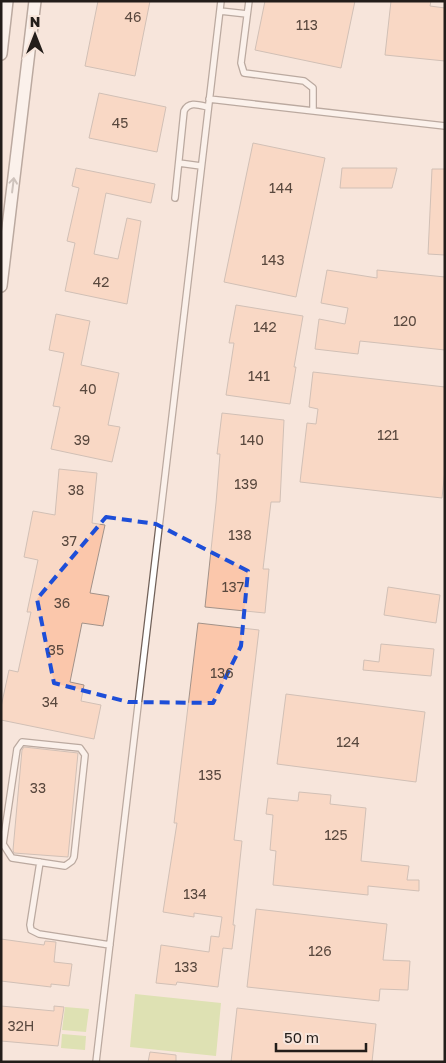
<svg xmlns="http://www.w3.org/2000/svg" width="446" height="1063" font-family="'Golos Text',sans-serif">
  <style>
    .green { fill: #bedb84 }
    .building { fill: #fbc7ab; stroke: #a29289 }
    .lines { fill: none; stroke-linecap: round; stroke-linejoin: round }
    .lane-casing { stroke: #716159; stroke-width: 8 }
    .street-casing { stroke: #716159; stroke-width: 14 }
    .lane { stroke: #fff; stroke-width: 5.5 }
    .street { stroke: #fff; stroke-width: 11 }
    .oneway { stroke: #9c9998 }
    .marked { fill: none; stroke: #1d4ed8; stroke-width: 4; stroke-dasharray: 10 6; stroke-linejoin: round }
    .labels { text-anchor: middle; stroke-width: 4; stroke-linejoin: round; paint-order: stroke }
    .number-label { font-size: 14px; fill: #59483e }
  </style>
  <rect width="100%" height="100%" fill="#f7e5db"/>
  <!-- green -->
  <path class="green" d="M135 994 221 1003 216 1056 130 1047Z
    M65 1007 89 1009 86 1032 62 1030Z
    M62 1034 86 1036 85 1050 61 1048Z"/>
  <!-- building -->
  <path class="building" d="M98 1H150L135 76 85 66Z
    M265 1H355L341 68 255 50Z
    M391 1H431L430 6 445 8V61L385 55Z
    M99 93 166 107 157 152 89 138Z
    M253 143 325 158 296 297 224 282Z
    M76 168 155 184 151 203 106 193 94 254 118 259 127 218 141 221 127 304 65 291 75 243 67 241 79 188 72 186Z
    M342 168H397L392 188H340Z
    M432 169H445V255L428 254Z
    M327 270 377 278V270L445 277V350L360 341 358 354 315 349 319 319 345 324 348 308 321 303Z
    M236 305 303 316 294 367H296L290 404 226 395 234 343H229Z
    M56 314 90 321 81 365 119 373 108 425 120 427 112 462 51 449 60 407 53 406 64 353 49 350Z
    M313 372 445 387V470L442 498 300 482 307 423 316 424 318 409 309 407Z
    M222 413 284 420 280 502H271L263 569H269L265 613 205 607 216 503 220 454H217Z
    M59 469 97 473 92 523 105 525 90 593 109 596 103 626 82 623 70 682 84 685 81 701 101 705 94 739 1 720V707L9 670 18 672 31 612H27L38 560 24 557 33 511 55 515Z
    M388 587 440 595 436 623 384 615Z
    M198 623 259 630 234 840 242 841 233 925H235L232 949 223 948 218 987 177 982 176 985 156 983 161 945 209 952 211 936 219 937 222 917 194 913V917L163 912 177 823H174Z
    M381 644 434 649 431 676 363 670 364 660 379 662Z
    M286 694 425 712 416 782 277 764Z
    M24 747 78 753 68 857 14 853 13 850 22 750Z
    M299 792 331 795 330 804 366 808 361 861 409 866 407 880H419V891L368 886V895L273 885 276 851 270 850 273 815 266 814 268 798 298 801Z
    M256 909 387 924 383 960 410 961 408 990 380 989 379 1001 247 987Z
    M1 939 44 945 45 941 56 942 54 962 72 964 69 986 51 984V987L1 981Z
    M1 1006 54 1011V1006L64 1007 58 1046 1 1041Z
    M237 1008 376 1024 372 1062H231Z
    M150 1052 176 1055V1062H148Z"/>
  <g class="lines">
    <defs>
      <path id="lane" d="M249 1 241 63 244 73 304 81 313 88V111
        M220 11 247 14
        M209 99 445 126
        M179 163 201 166
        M175 198 184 111C189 101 199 105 208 107
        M22 742 80 748 85 755 74 857 72 861 65 866 12 858 3 844 17 749Z
        M40 862 30 925 31 930 39 934 110 945
        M96 1062 221 1"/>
      <path id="street" d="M1 54 7 1
        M1 286 35 1"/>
    </defs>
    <!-- lane casing -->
    <use href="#lane" class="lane-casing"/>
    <!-- street casing -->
    <use href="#street" class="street-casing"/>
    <!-- lane -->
    <use href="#lane" class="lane"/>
    <!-- street -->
    <use href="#street" class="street"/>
  </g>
  <!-- one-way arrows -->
  <defs><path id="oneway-shaft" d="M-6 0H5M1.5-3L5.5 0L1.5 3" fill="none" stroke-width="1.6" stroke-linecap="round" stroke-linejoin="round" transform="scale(1.25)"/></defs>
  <use class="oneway" href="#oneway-shaft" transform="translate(13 185) rotate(-83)"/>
  <!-- marked area -->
  <path d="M0 0H446V1063H0ZM106 517 156 524 248 571 241 646 213 703 128 702 54 683 37 599Z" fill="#f7e5db" fill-opacity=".55" fill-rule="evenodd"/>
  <path class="marked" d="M106 517 156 524 248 571 241 646 213 703 128 702 54 683 37 599Z"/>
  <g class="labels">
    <!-- number labels -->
    <g class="number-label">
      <text x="133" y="22">46</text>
      <text x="307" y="30">113</text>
      <text x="120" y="128">45</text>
      <text x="281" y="193">144</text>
      <text x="273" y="265">143</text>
      <text x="101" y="287">42</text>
      <text x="405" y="326">120</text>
      <text x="265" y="332">142</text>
      <text x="259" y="381">141</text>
      <text x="88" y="394">40</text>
      <text x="388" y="440">121</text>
      <text x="82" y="445">39</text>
      <text x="252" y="445">140</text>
      <text x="246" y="489">139</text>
      <text x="76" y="495">38</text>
      <text x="240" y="540">138</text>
      <text x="69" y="546">37</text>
      <text x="233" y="592">137</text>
      <text x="62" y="608">36</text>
      <text x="56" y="655">35</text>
      <text x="222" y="678">136</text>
      <text x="50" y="707">34</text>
      <text x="348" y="747">124</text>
      <text x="210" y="780">135</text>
      <text x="38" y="793">33</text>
      <text x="336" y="840">125</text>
      <text x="195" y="899">134</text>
      <text x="320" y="956">126</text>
      <text x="186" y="972">133</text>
      <text x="21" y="1031">32H</text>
    </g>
  </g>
  <!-- border -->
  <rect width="446" height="1063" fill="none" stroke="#231d1a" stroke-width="5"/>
  <!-- north arrow -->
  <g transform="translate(35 35)" stroke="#f7e5db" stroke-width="4" paint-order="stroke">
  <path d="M0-4L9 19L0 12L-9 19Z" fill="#231d1a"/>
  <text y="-8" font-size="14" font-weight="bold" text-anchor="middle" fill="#231d1a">N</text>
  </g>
  <!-- scale -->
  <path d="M276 1043v8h90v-8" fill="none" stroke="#231d1a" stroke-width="2.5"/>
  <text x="284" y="1043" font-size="15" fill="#231d1a" stroke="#f7e5db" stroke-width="4" paint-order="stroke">50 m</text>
</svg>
